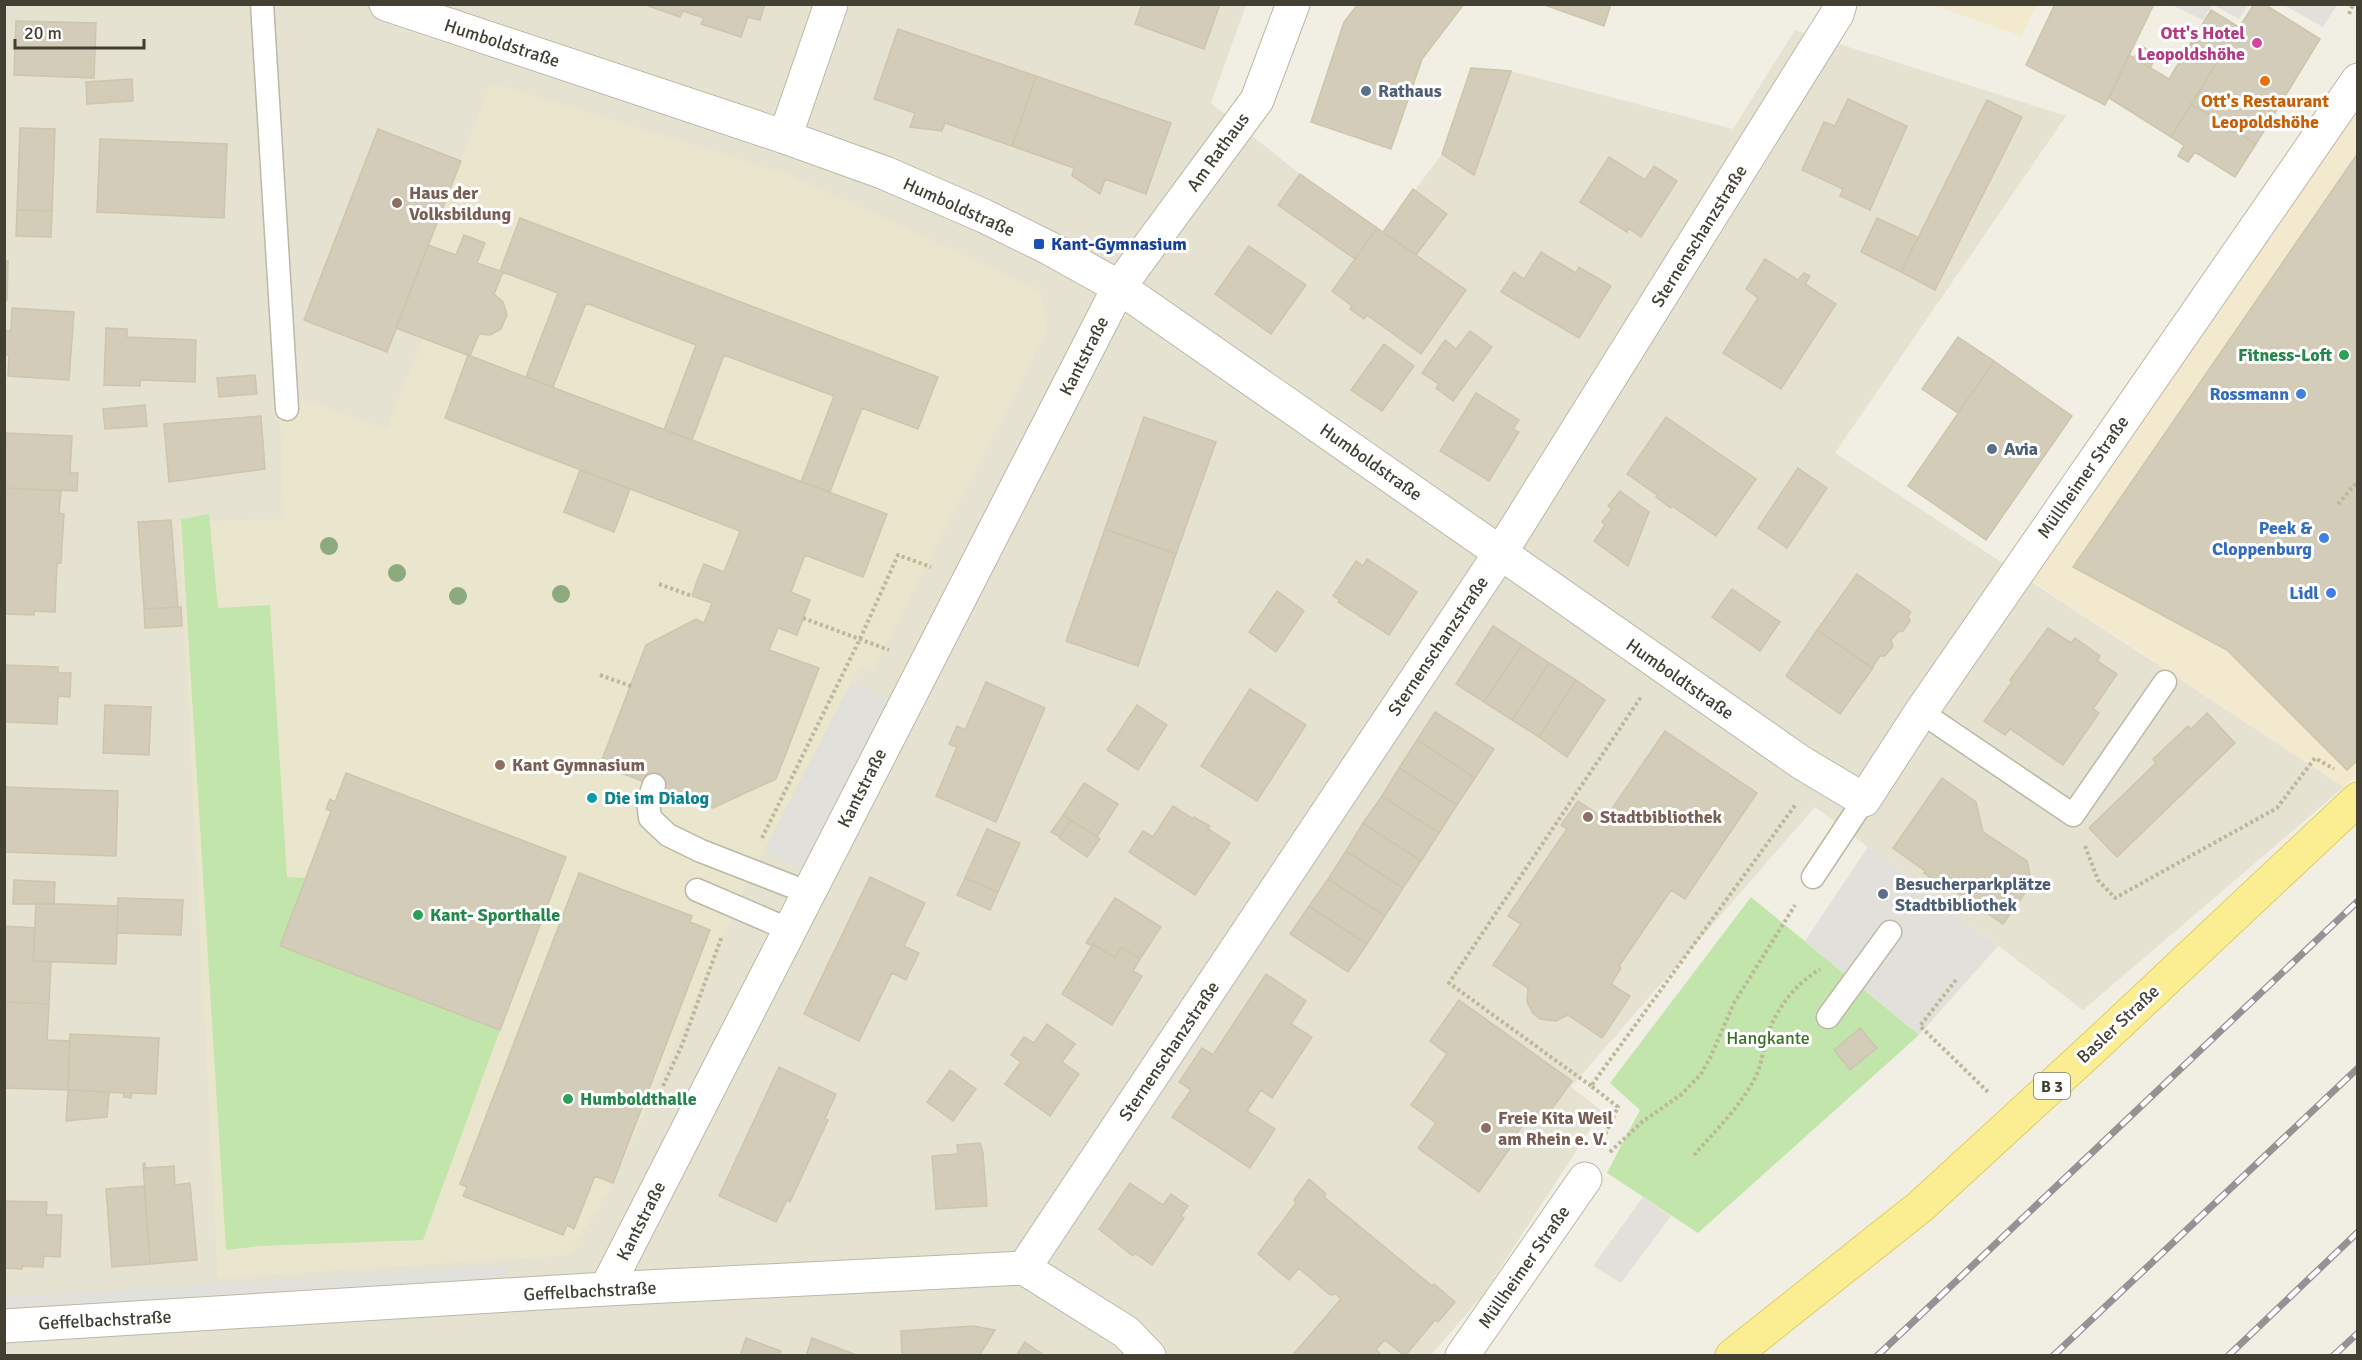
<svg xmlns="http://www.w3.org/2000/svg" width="2362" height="1360" font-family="Signika,sans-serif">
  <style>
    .residential { fill: #e5e2d1 }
    .commercial { fill: #f3e9ce }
    .education { fill: #eae6cd }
    .green { fill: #c2e5ac }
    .parking { fill: #e1e0db }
    .building { fill: #d2ccb9; stroke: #cdc5ac; stroke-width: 1.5 }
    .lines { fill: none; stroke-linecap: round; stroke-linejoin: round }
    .lane-casing { stroke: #bcb8a6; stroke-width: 25 }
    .street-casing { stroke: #bcb8a6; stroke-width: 35 }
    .primary-casing { stroke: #dfcd63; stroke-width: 35 }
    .path { stroke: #bdb698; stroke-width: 4; stroke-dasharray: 3 3; stroke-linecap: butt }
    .lane { stroke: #fff; stroke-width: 22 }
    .street { stroke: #fff; stroke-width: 33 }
    .primary { stroke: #fbed92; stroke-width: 33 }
    .rail-casing { stroke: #939393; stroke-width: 7 }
    .rail { stroke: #fff; stroke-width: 4.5; stroke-dasharray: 14; stroke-linecap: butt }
    .tree { fill: #8caa7d }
    .hotel-dot { fill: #d1479c; stroke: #fff; stroke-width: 2 }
    .food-dot { fill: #e8710a; stroke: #fff; stroke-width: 2 }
    .service-dot { fill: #5c6f8a; stroke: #fff; stroke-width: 2 }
    .education-dot { fill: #8d6e63; stroke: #fff; stroke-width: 2 }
    .transit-dot { fill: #1a4fb4; stroke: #fff; stroke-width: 2 }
    .leisure-dot { fill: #2e9e5b; stroke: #fff; stroke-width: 2 }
    .shop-dot { fill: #3f7fe0; stroke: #fff; stroke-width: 2 }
    .culture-dot { fill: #0f9aa8; stroke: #fff; stroke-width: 2 }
    .labels { text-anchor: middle; stroke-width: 6; stroke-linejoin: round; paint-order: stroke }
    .shield { fill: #fff; stroke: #7b7970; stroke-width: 1.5 }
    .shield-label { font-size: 16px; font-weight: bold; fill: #423f33 }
    .hotel-label { font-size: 18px; font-weight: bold; fill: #b23c85; stroke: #fff; text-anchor: end }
    .street-label { font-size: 18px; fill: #423f33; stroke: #fff }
    .service-label { font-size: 18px; font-weight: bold; fill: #4e5e75; stroke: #fff; text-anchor: start }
    .food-label { font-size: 18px; font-weight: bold; fill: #c56008; stroke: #fff }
    .education-label { font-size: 18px; font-weight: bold; fill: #785e54; stroke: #fff; text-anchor: start }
    .transit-label { font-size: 18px; font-weight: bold; fill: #164399; stroke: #fff; text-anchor: start }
    .leisure-label { font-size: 18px; font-weight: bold; fill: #27864d; stroke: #fff; text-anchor: start }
    .shop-label { font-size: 18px; font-weight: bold; fill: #366cbe; stroke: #fff; text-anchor: end }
    .culture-label { font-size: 18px; font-weight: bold; fill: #0d838f; stroke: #fff; text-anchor: start }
    .park-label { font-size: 18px; fill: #397229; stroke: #fff }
  </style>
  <rect width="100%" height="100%" fill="#f1efe3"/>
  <!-- residential -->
  <path class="residential" d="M5 5H1246L1211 103 1300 174 1383 232 1442 154 1471 68 1511 71 1733 129 1795 30 2066 116 1835 453 2344 787 2083 1010 1815 807 1571 1087 1602 1111 1483 1295 1431 1355 5 1356Z"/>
  <!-- commercial -->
  <path class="commercial" d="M1933 5H2037L2021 36Z
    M2357 80V774L2344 787 2018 572Z"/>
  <!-- education -->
  <path class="education" d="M491 83 790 175 1040 291 1047 330 872 670 861 664 852 681 745 887 613 1183 569 1255 218 1278 179 522 284 519 280 414 302 399 386 430 424 338 396 328Z"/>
  <!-- green -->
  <path class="green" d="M209 514 218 608 270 605 287 877 305 878 280 946 500 1030 423 1240 260 1246 226 1250 181 519Z
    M1751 897 1919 1035 1698 1233 1607 1173 1640 1110 1610 1083Z"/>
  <!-- parking -->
  <path class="parking" d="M2172 5H2212L2203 20Z
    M2214 5H2248L2239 19Z
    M2284 5H2337L2323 27Z
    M852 681 904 708 817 876 765 849Z
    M1868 847 1998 946 1919 1035 1805 941Z
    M1643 1197 1671 1216 1621 1283 1593 1266Z
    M508 1266V1296L8 1326 6 1297Z"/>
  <!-- building -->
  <path class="building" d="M643 4H765L760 20 748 17 741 37 701 24 704 18 683 11 680 17Z
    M1142 4H1220L1204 49 1135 24Z
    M1358 4H1464L1422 59 1391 149 1311 122 1344 22Z
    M1542 4H1611L1604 26Z
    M2055 4H2154L2105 105 2026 65Z
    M2254 4H2264L2320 39 2256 144 2191 104Z
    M2211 10 2239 27 2171 137 2109 98 2129 55 2169 79Z
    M16 21 96 23 94 78 14 75Z
    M898 29 1036 76 1012 146 945 123 942 131 910 127 915 113 874 99Z
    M2142 46 2157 56 2150 68 2134 58Z
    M1471 68 1511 71 1474 175 1442 154Z
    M1036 76 1171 123 1146 194 1105 179 1100 194 1072 176 1074 168 1012 146Z
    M132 79 133 101 87 104 86 82Z
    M1848 99 1907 126 1870 210 1840 196 1843 189 1802 170 1824 122 1835 126Z
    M1987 100 2022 117 1935 290 1901 272Z
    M2191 104 2256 144 2235 177 2195 152 2188 162 2178 156 2184 145 2171 137Z
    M20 128 55 129 52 211 17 210Z
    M378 129 461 161 387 352 304 320Z
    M100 139 227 144 224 218 97 212Z
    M2358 153V760L2347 770 2227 650 2073 567Z
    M1609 157 1645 180 1654 166 1677 181 1641 237 1628 228 1627 232 1580 202Z
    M1300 174 1377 228 1355 259 1278 205Z
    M1413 189 1447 214 1416 255 1383 232Z
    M17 210 52 211 51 237 16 236Z
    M520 218 938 377 918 429 862 408 830 492 801 482 834 396 724 355 692 440 664 430 696 345 586 303 553 387 526 377 558 293 500 271Z
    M1877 218 1918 237 1901 272 1861 252Z
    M1377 228 1466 290 1421 354 1367 315 1364 319 1350 309 1352 306 1332 291Z
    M464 235 485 243 477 263 503 272 494 294 503 302 507 315 501 329 490 335 479 334 470 356 396 328 428 245 456 255Z
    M1249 246 1306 285 1271 334 1215 294Z
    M1541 252 1576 273 1579 267 1611 286 1579 338 1501 292 1514 272 1524 279Z
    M1765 259 1798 280 1804 273 1810 276 1805 284 1836 304 1781 389 1723 353 1758 298 1746 289Z
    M4 261H8L7 300H4Z
    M12 308 74 312 69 380 8 376 9 355H4V330L11 331Z
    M106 328 127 329V337L196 340 195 382 140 380V386L104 385Z
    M1470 331 1492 347 1453 401 1436 388 1439 384 1422 373 1445 340 1456 349Z
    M1958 337 1994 361 1958 413 1922 389Z
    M1384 344 1414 366 1382 411 1351 390Z
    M468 355 887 514 863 577 805 555 791 592 810 600 797 635 778 628 769 650 819 668 776 779 713 808 600 765 646 645 696 619 704 623 712 603 692 596 697 581 704 564 724 572 740 531 445 418Z
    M1994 361 2072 416 1986 540 1908 486Z
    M255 375 257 394 219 397 217 378Z
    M1476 393 1519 420 1513 429 1519 432 1489 481 1440 451Z
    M145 405 147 426 105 429 103 409Z
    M261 416 265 469 169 482 164 424Z
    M1144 417 1216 442 1176 554 1105 529Z
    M1666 417 1756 479 1716 536 1672 506 1671 508 1656 497 1657 495 1627 474Z
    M6 433 72 436 70 473H78L77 491 4 488Z
    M1798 468 1827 488 1787 548 1758 528Z
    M580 470 630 489 614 532 564 512Z
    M4 488 61 491 59 513 64 514 61 563H57L55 612 34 611V615L4 614Z
    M1620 491 1649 512 1628 566 1594 541 1605 525 1602 522 1612 509 1608 506Z
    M171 520 178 607 144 609 138 522Z
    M1105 529 1176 554 1138 666 1066 641Z
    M1367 559 1417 592 1389 635 1338 602 1340 600 1333 596 1356 561 1363 566Z
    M1857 574 1911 612 1908 616 1910 621 1903 631 1898 632 1891 640 1893 646 1885 656H1880L1872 668 1817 630Z
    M1732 589 1780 622 1760 651 1712 617Z
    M1277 591 1304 611 1276 652 1249 632Z
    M181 607 182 626 145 628 144 609Z
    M1493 626 1522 645 1484 702 1456 684Z
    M2048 628 2071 643 2075 638 2100 656 2097 661 2117 674 2093 709 2099 713 2063 765 2010 729 2005 735 1984 721 2012 682 2010 680Z
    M1817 630 1873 668 1840 714 1786 676Z
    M1522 645 1549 663 1512 720 1484 702Z
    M1549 663 1576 680 1539 737 1512 720Z
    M4 665 58 667V673H71L70 697 58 696 57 724 4 722Z
    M1576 680 1605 700 1567 757 1539 737Z
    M986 682 1045 708 996 822 936 796 957 747 949 744 957 726 965 730Z
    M1250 689 1306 725 1257 801 1201 766Z
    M105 705 151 707 149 755 103 753Z
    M1137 705 1167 725 1138 770 1107 750Z
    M1435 712 1494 749 1475 778 1417 740Z
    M2207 713 2235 743 2117 857 2089 828 2156 763 2153 759 2188 726 2191 729Z
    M1665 731 1757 793 1685 899 1671 890 1619 966 1621 968 1611 984 1630 996 1602 1038 1568 1015 1556 1021 1540 1019 1533 1013 1527 1002 1528 988 1493 965 1521 924 1508 916 1567 829 1561 825 1578 801 1605 819Z
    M1417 740 1475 778 1457 805 1399 768Z
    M1399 768 1457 805 1439 833 1382 796Z
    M346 773 566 857 500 1030 280 946 331 811 326 809 330 799 335 802Z
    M1942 778 1976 802 1983 832 2027 861 2032 883 2003 924 1947 886 1945 888 1924 873 1925 871 1893 848Z
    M1084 783 1118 804 1097 837 1063 815Z
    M4 787 118 791 116 856 4 852Z
    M1382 796 1439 833 1421 861 1363 823Z
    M1173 806 1193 819 1194 817 1210 826 1208 829 1230 843 1195 895 1129 852 1143 831 1153 837Z
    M1063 815 1071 820 1060 837 1051 832Z
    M1071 820 1100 839 1087 857 1059 838Z
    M1363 823 1421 861 1403 888 1346 851Z
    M987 829 1020 843 998 892 965 878Z
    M1346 851 1403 888 1385 916 1328 879Z
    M579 873 692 916 690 922 710 930 613 1183 595 1176 574 1229 567 1225 563 1235 463 1196 467 1187 460 1184Z
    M870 877 925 903 904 946 919 953 906 980 892 973 859 1041 804 1014Z
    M965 878 998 892 990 910 957 895Z
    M1328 879 1385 916 1367 944 1309 906Z
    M14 880 55 882 54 904H13Z
    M118 898 183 900 181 935 117 933Z
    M1115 898 1161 927 1140 959 1122 947 1115 958 1093 944V946L1086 943Z
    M36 903 118 906 116 964 33 961Z
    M1309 906 1367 944 1348 972 1290 934Z
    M4 926 35 928 33 961 51 962 49 1004 4 1002Z
    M1093 944 1115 958 1122 947 1140 959 1133 971 1142 976 1112 1025 1062 994Z
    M1266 974 1306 1001 1291 1024 1312 1037 1272 1098 1261 1090 1247 1111 1275 1129 1250 1168 1172 1117 1191 1090 1179 1082 1202 1048 1213 1055Z
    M1459 1000 1572 1081 1544 1120 1528 1109 1521 1120 1525 1122 1508 1146 1510 1148 1479 1192 1418 1148 1436 1123 1411 1105 1447 1054 1430 1041Z
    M4 1002 49 1004 47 1040 70 1041 68 1090 4 1088Z
    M1047 1024 1075 1044 1062 1062 1079 1074 1050 1116 1005 1084 1021 1062 1011 1055 1024 1037 1034 1043Z
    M1860 1028 1877 1048 1850 1070 1834 1050Z
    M70 1034 159 1038 156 1094 132 1093 131 1098 124 1097V1093L68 1090Z
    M779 1067 836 1094 825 1119 828 1120 790 1202 787 1200 776 1222 719 1196Z
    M950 1070 976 1089 953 1121 927 1102Z
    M68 1090 109 1092 107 1117 66 1121Z
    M980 1143 983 1153 987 1206 936 1209 932 1156 958 1154 957 1145Z
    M145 1163V1168L174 1166 175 1185 190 1183 197 1260 150 1264 143 1164Z
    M1309 1179 1326 1194 1324 1197 1432 1286 1434 1284 1455 1302 1438 1322 1435 1320 1405 1356 1385 1340 1376 1349 1382 1356H1292L1341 1299 1336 1294 1330 1295 1299 1268 1289 1280 1258 1254 1296 1203 1294 1200Z
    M1130 1183 1163 1205 1171 1194 1188 1206 1181 1216 1184 1218 1152 1265 1135 1253 1133 1256 1099 1229Z
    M144 1186 150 1264 112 1267 106 1189Z
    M4 1201 47 1202 46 1215H62L60 1257 44 1256 43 1267 22 1266V1269L4 1268Z
    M973 1326 995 1330 979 1356H902L901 1331Z
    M746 1338 781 1351 779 1356H740Z
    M812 1338 859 1356H806Z
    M1025 1342 1045 1356H1016Z"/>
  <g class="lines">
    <defs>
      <path id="lane" d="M262 4 287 409
        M1921 712 2073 815 2165 682
        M654 785 648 802 650 818 668 835 701 851 809 893
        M1813 877 1864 800
        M697 890 790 930
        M1828 1017 1890 932"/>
      <path id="street" d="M386 4 785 137 885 173 984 216 1049 248 1119 287 1802 763 1864 800 1921 712 2358 80
        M785 137 831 4
        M1024 1268 1501 552 1837 14 1840 4
        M606 1289 1119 287 1257 100 1293 4
        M4 1326 606 1289 1024 1268 1126 1332 1149 1356
        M1462 1356 1585 1179"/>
      <path id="primary" d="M1732 1356 1921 1206 2094 1047 2358 799"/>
    </defs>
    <!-- lane casing -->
    <use href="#lane" class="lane-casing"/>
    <!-- street casing -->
    <use href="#street" class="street-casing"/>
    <!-- primary casing -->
    <use href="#primary" class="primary-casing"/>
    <!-- path -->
    <path class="path" d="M2349 14 2353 4
      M2338 504 2358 481
      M659 584 692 596
      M803 618 889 650
      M600 675 631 686
      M762 838 860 639 898 555 931 567
      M2085 846 2098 880 2115 898 2277 808 2315 758 2334 769
      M1956 980 1920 1026 1989 1093
      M663 1086 682 1045 722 936
      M1591 1086 1449 983 1641 697
      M1600 1145 1618 1107 1591 1086 1796 804
      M1610 1152 1642 1122 1682 1094 1701 1074 1710 1058 1734 1003 1795 905
      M1694 1155C1716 1130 1741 1106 1756 1076 1761 1065 1763 1052 1766 1040 1775 1010 1793 986 1820 969"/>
    <!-- lane -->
    <use href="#lane" class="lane"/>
    <!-- street -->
    <use href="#street" class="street"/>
    <!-- primary -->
    <use href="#primary" class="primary"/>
    <defs>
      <path id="rail" d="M1877 1356 2358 901
        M2053 1356 2358 1068
        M2228 1356 2358 1232
        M2333 1356 2358 1333"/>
    </defs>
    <!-- rail casing -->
    <use href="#rail" class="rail-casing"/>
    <!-- rail -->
    <use href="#rail" class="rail"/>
  </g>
  <!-- trees -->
  <g class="tree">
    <circle cx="329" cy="546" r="9"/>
    <circle cx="397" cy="573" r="9"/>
    <circle cx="561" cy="594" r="9"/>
    <circle cx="458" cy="596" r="9"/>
  </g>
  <!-- markers -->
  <circle class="hotel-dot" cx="2257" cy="43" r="6"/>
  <circle class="food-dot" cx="2265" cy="81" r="6"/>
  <g class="service-dot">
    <circle cx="1366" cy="91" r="6"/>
    <circle cx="1992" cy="449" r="6"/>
    <circle cx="1883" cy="894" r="6"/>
  </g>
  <g class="education-dot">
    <circle cx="397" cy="203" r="6"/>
    <circle cx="500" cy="765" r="6"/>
    <circle cx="1588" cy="817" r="6"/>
    <circle cx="1486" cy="1128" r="6"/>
  </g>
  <rect class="transit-dot" x="1033" y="238" width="12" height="12" rx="3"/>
  <g class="leisure-dot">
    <circle cx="2344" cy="355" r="6"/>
    <circle cx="418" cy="915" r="6"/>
    <circle cx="568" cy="1099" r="6"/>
  </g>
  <g class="shop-dot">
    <circle cx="2301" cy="394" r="6"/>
    <circle cx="2324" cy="538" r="6"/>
    <circle cx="2331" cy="593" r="6"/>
  </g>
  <circle class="culture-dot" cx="592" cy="798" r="6"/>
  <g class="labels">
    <!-- shield labels -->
    <rect class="shield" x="2034" y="1073" width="36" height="26" rx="4.5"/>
    <g class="shield-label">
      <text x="2052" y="1092">B 3</text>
    </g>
    <!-- hotel labels -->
    <g class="hotel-label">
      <text x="2245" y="39">Ott's Hotel<tspan x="2245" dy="21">Leopoldshöhe</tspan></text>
    </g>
    <!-- street labels -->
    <g class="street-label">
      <text transform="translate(502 43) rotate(18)" y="6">Humboldstraße</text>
      <text transform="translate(1218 152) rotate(-54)" y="6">Am Rathaus</text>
      <text transform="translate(959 207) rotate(24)" y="6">Humboldstraße</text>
      <text transform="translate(1699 236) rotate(-58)" y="6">Sternenschanzstraße</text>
      <text transform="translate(1084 356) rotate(-63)" y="6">Kantstraße</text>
      <text transform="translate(1371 462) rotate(35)" y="6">Humboldstraße</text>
      <text transform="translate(2083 477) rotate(-55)" y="6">Müllheimer Straße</text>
      <text transform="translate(1438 646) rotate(-56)" y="6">Sternenschanzstraße</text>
      <text transform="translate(1680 679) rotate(35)" y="6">Humboldtstraße</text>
      <text transform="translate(862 788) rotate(-63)" y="6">Kantstraße</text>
      <text transform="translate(2118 1024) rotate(-43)" y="6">Basler Straße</text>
      <text transform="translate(1169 1051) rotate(-56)" y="6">Sternenschanzstraße</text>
      <text transform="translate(641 1221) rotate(-63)" y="6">Kantstraße</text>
      <text transform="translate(1524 1267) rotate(-55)" y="6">Müllheimer Straße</text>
      <text transform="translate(590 1291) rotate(-3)" y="6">Geffelbachstraße</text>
      <text transform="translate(105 1320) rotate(-3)" y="6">Geffelbachstraße</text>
    </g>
    <!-- service labels -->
    <g class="service-label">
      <text x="1378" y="97">Rathaus</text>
      <text x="2004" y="455">Avia</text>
      <text x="1895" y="890">Besucherparkplätze<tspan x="1895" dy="21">Stadtbibliothek</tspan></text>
    </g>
    <!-- food labels -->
    <g class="food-label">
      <text x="2265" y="107">Ott's Restaurant<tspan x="2265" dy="21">Leopoldshöhe</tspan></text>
    </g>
    <!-- education labels -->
    <g class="education-label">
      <text x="409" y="199">Haus der<tspan x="409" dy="21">Volksbildung</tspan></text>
      <text x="512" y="771">Kant Gymnasium</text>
      <text x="1600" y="823">Stadtbibliothek</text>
      <text x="1498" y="1124">Freie Kita Weil<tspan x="1498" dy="21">am Rhein e. V.</tspan></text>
    </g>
    <!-- transit labels -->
    <g class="transit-label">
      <text x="1051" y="250">Kant-Gymnasium</text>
    </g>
    <!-- leisure labels -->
    <g class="leisure-label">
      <text x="2332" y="361" text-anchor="end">Fitness-Loft</text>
      <text x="430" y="921">Kant- Sporthalle</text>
      <text x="580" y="1105">Humboldthalle</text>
    </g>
    <!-- shop labels -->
    <g class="shop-label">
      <text x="2289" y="400">Rossmann</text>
      <text x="2312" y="534">Peek &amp;<tspan x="2312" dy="21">Cloppenburg</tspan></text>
      <text x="2319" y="599">Lidl</text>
    </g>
    <!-- culture labels -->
    <g class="culture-label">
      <text x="604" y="804">Die im Dialog</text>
    </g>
    <!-- park labels -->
    <g class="park-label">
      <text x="1768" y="1044">Hangkante</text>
    </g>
  </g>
  <!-- border -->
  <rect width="2362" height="1360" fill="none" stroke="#423f33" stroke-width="12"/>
  <!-- scale -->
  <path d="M15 39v9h129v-9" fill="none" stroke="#423f33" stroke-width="3"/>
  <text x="24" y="39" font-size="18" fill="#423f33" stroke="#ffffff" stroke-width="4.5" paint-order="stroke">20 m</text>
</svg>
